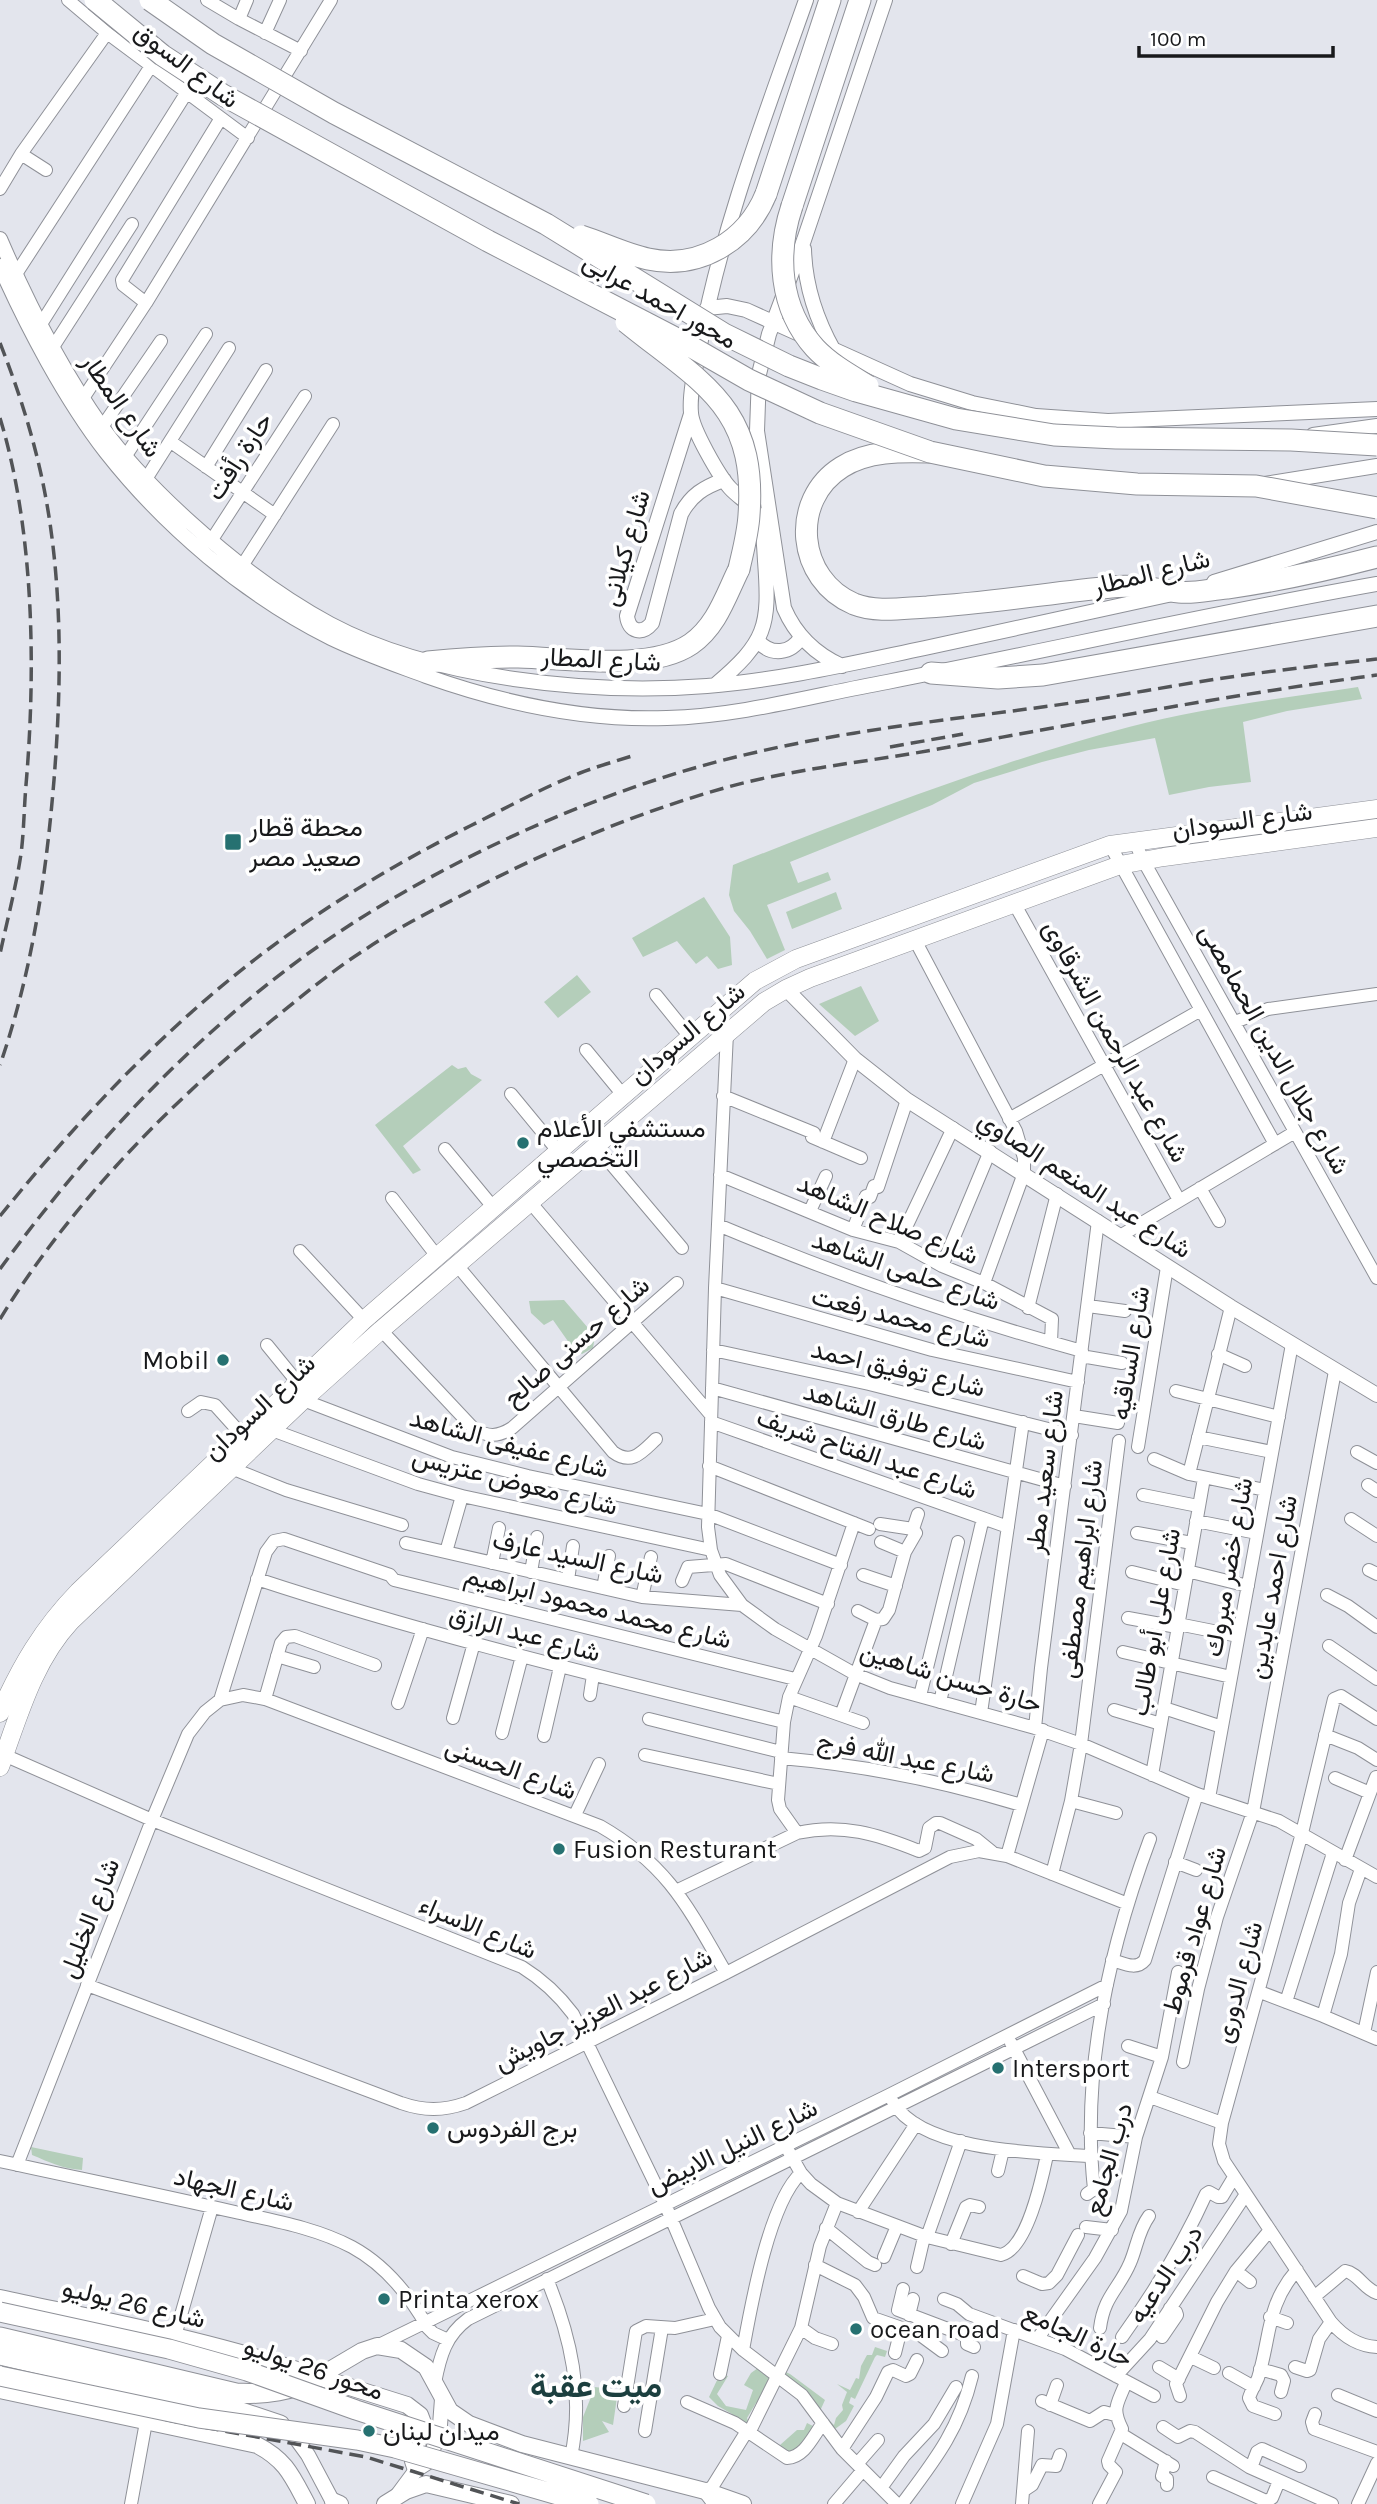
<svg xmlns="http://www.w3.org/2000/svg" width="1377" height="2504" font-family="Karla,Vazirmatn,sans-serif">
  <style>
    .green { fill: #b4ceba }
    .lines { fill: none; stroke-linecap: round; stroke-linejoin: round }
    .minor-casing { stroke: #8f9198; stroke-width: 14 }
    .tertiary-casing { stroke: #8f9198; stroke-width: 16 }
    .secondary-casing { stroke: #8f9198; stroke-width: 18 }
    .primary-casing { stroke: #8f9198; stroke-width: 19 }
    .trunk-casing { stroke: #8f9198; stroke-width: 21 }
    .motorway-casing { stroke: #8f9198; stroke-width: 23 }
    .minor { stroke: #fff; stroke-width: 12 }
    .tertiary { stroke: #fff; stroke-width: 14 }
    .secondary { stroke: #fff; stroke-width: 16 }
    .primary { stroke: #fff; stroke-width: 18 }
    .trunk { stroke: #fff; stroke-width: 19 }
    .motorway { stroke: #fff; stroke-width: 21 }
    .rail { stroke: #525457; stroke-width: 3.5; stroke-dasharray: 14 7; stroke-linecap: butt }
    .trunk-bridge-casing { stroke: #8f9198; stroke-width: 21; stroke-linecap: butt }
    .motorway-bridge-casing { stroke: #8f9198; stroke-width: 23; stroke-linecap: butt }
    .trunk-bridge { stroke: #fff; stroke-width: 19 }
    .motorway-bridge { stroke: #fff; stroke-width: 21 }
    .poi-dot { fill: #267171; stroke: #fff; stroke-width: 2.5 }
    .labels { text-anchor: middle; stroke-width: 7; stroke-linejoin: round; paint-order: stroke }
    .street-label { font-size: 26px; fill: #18191b; stroke: #fff }
    .poi-label { font-size: 26px; fill: #18191b; stroke: #fff; text-anchor: start }
    .district-label { font-size: 33px; font-weight: bold; fill: #1c3f3f; stroke: #fff }
  </style>
  <rect width="100%" height="100%" fill="#e3e5ed"/>
  <!-- green -->
  <path class="green" d="M1358 687 1362 699 1287 711 1243 722 1251 782 1209 787 1169 795 1155 738 1089 750 1042 762 974 783 932 805 790 862 798 883 828 872 831 880 767 905 785 950 767 959 750 931 734 911 729 895 733 865C863 814 993 763 1129 727 1201 708 1284 698 1358 687Z
    M836 892 842 909 792 929 786 912Z
    M704 897 730 937 732 965 718 969 707 956 696 964 677 941 643 957 632 938Z
    M577 975 591 992 558 1018 544 1002Z
    M861 986 879 1021 855 1036 819 1004Z
    M452 1065 458 1069 466 1067 471 1074 482 1080 403 1146 421 1170 413 1174 375 1125Z
    M564 1300 595 1336 593 1348 582 1354 572 1347 553 1320 544 1325 531 1313 529 1301Z
    M31 2147 83 2158 82 2170C63 2169 49 2162 32 2155Z
    M875 2347 887 2351 885 2357 877 2355 875 2357 855 2399 851 2397 849 2403 854 2406 846 2421 835 2429H829L807 2396V2391L798 2384 797 2386 780 2373 784 2371 790 2374 825 2400 820 2411 834 2425 836 2418 843 2410 842 2405 847 2392 837 2384 850 2390 856 2378 859 2379 861 2366 867 2355H872Z
    M758 2368 775 2379 759 2405 756 2403 747 2418 751 2429 780 2445 797 2430H804L807 2423 819 2429 793 2457 731 2418 732 2414 718 2406 709 2397 720 2374 728 2376 717 2394 726 2406 746 2410 753 2390 744 2385 751 2373Z
    M595 2387 618 2390 613 2425 602 2421 609 2432 583 2441V2417Z"/>
  <g class="lines">
    <defs>
      <path id="minor" d="M68 0 107 33 248 138
        M207 0 239 19 301 51
        M239 19 247 0
        M265 33 280 0
        M21 154 46 170
        M0 189 21 154 107 33
        M16 274 151 66
        M146 303 331 0
        M41 324 187 92
        M53 347 132 224
        M78 406 146 303 123 285 122 280 221 118
        M102 427 161 341
        M171 442 275 515
        M125 457 206 334
        M206 467 266 370
        M146 479 229 348
        M211 541 305 396
        M242 566 333 424
        M1134 840 1143 860 1377 1278
        M1110 845 1275 1144
        M1014 903 1179 1200
        M915 940 1016 1131 1024 1158V1173L984 1283
        M656 995 690 1037
        M1235 1022 1268 1009 1377 994
        M727 1033 715 1288 708 1527 711 1550 720 1575 742 1605 775 1629 855 1674 890 1688 1035 1728 1081 1744 1197 1794 1279 1821 1377 1877
        M586 1050 623 1095
        M511 1094 558 1151
        M723 1096 814 1133 812 1137 861 1158
        M1009 1119 1201 1010
        M823 1142 855 1059
        M596 1146 682 1248
        M445 1149 493 1207
        M720 1175 853 1230 899 1242 942 1266 984 1283 1052 1319 1051 1342
        M1200 1188 1219 1221
        M392 1198 436 1255
        M530 1202 711 1415
        M810 1211 826 1176
        M718 1225C837 1275 958 1317 1082 1351
        M853 1230 866 1196 870 1197 874 1186 878 1187 907 1100
        M1120 1236 1295 1132
        M899 1242 953 1128
        M300 1251 364 1320
        M456 1264 613 1452C632 1466 642 1452 656 1439
        M942 1266 990 1151
        M715 1288 932 1350 1078 1382
        M1088 1306 1125 1311
        M1028 1308 1057 1194
        M381 1330 474 1429C488 1437 498 1437 512 1428L677 1283
        M267 1345 298 1383
        M713 1350 869 1384 1072 1435
        M1218 1354 1245 1366
        M1081 1356 1122 1363
        M712 1388 1065 1486
        M1176 1391 1279 1417
        M303 1400 452 1457 528 1476 708 1514 841 1565
        M188 1411 201 1402 215 1405 242 1435
        M1074 1416 1118 1423
        M711 1422 1008 1527
        M272 1430 418 1484 462 1496 711 1550
        M1198 1437 1272 1452
        M1138 1447 1167 1267
        M1357 1452 1377 1463
        M1154 1459 1189 1474 1265 1490
        M709 1466 869 1529
        M231 1468 286 1490 402 1525
        M1189 1474 1231 1307
        M1368 1485 1377 1491
        M1143 1495 1198 1506
        M1351 1519 1377 1536
        M1196 1521 1257 1533
        M880 1524 913 1529
        M1137 1533 1192 1543
        M881 1542 905 1552
        M406 1543 642 1597 742 1605
        M446 1552 462 1496
        M492 1563 499 1528
        M1369 1570 1377 1574
        M1187 1571 1248 1586
        M531 1572 537 1537
        M1132 1572 1185 1585
        M863 1575 896 1586
        M257 1579C430 1636 607 1678 784 1722
        M568 1580 573 1546
        M682 1581 688 1567 726 1564 828 1604
        M603 1588 609 1556
        M1327 1595 1348 1606 1377 1627
        M642 1597 651 1557
        M858 1611 876 1620
        M1128 1618 1177 1627
        M1178 1624 1238 1636
        M1329 1646 1377 1679
        M1123 1652 1231 1677
        M277 1656 314 1667
        M590 1695 593 1675
        M920 1696 958 1542
        M789 1697 863 1723
        M265 1699 281 1643 286 1637 295 1636 375 1665
        M220 1700 266 1552 274 1541 284 1539 390 1575 394 1580 795 1679
        M940 1702 983 1518
        M398 1703 423 1629
        M1164 1708 1222 1727
        M1114 1710 1161 1724
        M981 1713 1023 1422
        M841 1715 876 1620 883 1619 889 1610 905 1552 916 1533 913 1529 918 1514
        M453 1718 474 1643
        M649 1719 781 1752
        M1377 1719 1341 1696 1334 1699 1302 1833 1222 2123 1219 2144 1224 2161 1331 2322C1343 2336 1358 2346 1377 2347
        M1035 1728 1041 1668 1098 1221
        M502 1733 522 1656
        M1325 1735 1358 1748 1377 1760
        M544 1736 560 1667
        M4 1755 152 1820 522 1967C543 1980 558 1994 573 2014L665 2204 709 2308 720 2327 743 2350 802 2395 842 2449 897 2504
        M645 1755 779 1784
        M781 1758C863 1765 942 1781 1021 1805
        M1152 1775 1204 1478
        M1335 1778 1370 1793
        M1209 1798 1292 1344
        M1071 1801 1116 1813
        M575 1815 599 1764
        M797 1833 780 1809 778 1800 784 1722 789 1697 816 1636 854 1523
        M1007 1856 1043 1730
        M1345 1860 1376 1777
        M1175 1862 1196 1870
        M1052 1874 1071 1801 1081 1744 1119 1441
        M676 1891 797 1833C842 1823 877 1834 919 1851L925 1848 929 1828 936 1823H940L976 1839 992 1852
        M1112 1960C1123 1963 1136 1971 1145 1960L1197 1794
        M87 1985 401 2103C424 2111 443 2111 466 2103L726 1973 950 1857 979 1851 1007 1856 1128 1904
        M1260 1992 1323 2016 1377 2039
        M1286 2002 1333 1853
        M1323 2016 1341 1954 1349 1903 1361 1869
        M1364 2033 1377 1972
        M1011 2043 1070 2155
        M1128 2046 1162 2057
        M1183 2062 1198 1989 1217 1917 1253 1812 1335 1371
        M1150 2097 1222 2123
        M893 2102C922 2152 1039 2153 1090 2156
        M1090 2133 1136 2137
        M789 2152 801 2173 811 2184 837 2203 927 2237 1001 2255C1027 2249 1042 2179 1047 2155
        M0 2161C78 2178 157 2194 235 2212 275 2221 316 2228 352 2247 385 2265 410 2296 428 2328L433 2333 448 2340
        M17 2165 152 1820 188 1734 205 1712 220 1700 243 1695 265 1699 600 1826C668 1865 688 1907 726 1973
        M998 2171 1003 2150
        M1087 2194 1094 2189C1081 2071 1109 1949 1150 1839
        M858 2212 916 2124
        M1086 2227 1112 2230
        M826 2228 868 2262 875 2265
        M927 2237 961 2141
        M951 2244 966 2207 970 2205 979 2207
        M884 2257 897 2226
        M815 2265 855 2285 864 2297 873 2318 919 2334 942 2351
        M917 2267 924 2237
        M1236 2271 1250 2282
        M1023 2276 1042 2284 1049 2283 1057 2275 1078 2235
        M547 2279C571 2337 584 2395 571 2457
        M903 2289 898 2310 964 2335 967 2338V2344L974 2347
        M1314 2297 1345 2271C1358 2273 1364 2289 1377 2293
        M944 2299 957 2304 969 2314 1065 2349 1154 2396
        M909 2315 913 2299
        M1270 2317 1287 2323
        M801 2328 815 2338 832 2344
        M1100 2328C1104 2296 1119 2289 1130 2263 1137 2247 1138 2231 1149 2216
        M175 2336 212 2207
        M1122 2337C1155 2291 1183 2245 1206 2194L1209 2192 1218 2197H1222L1234 2177
        M1162 2337 1177 2315 1176 2312 1170 2308
        M1038 2338 1095 2258 1121 2211 1136 2137 1162 2057 1178 1972
        M377 2346 889 2095 1107 1985
        M743 2350C751 2306 769 2203 801 2173
        M895 2353 901 2329
        M1191 2357 1214 2368
        M1159 2367 1179 2379
        M1295 2367 1307 2371 1310 2370 1319 2339 1331 2322
        M1260 2369 1281 2375 1284 2381 1281 2392
        M1229 2373 1254 2387
        M720 2374 728 2336
        M1116 2376 1150 2339 1246 2194
        M435 2383C440 2356 446 2335 468 2319L1104 2004
        M1338 2395 1377 2411
        M1180 2396 1176 2384 1217 2302 1236 2271 1270 2230
        M1042 2401 1090 2421 1104 2412 1115 2415
        M687 2402 735 2423 787 2458C805 2457 813 2436 823 2423
        M1050 2405 1057 2385
        M624 2406 636 2331 646 2326 675 2328 715 2319
        M1275 2414 1253 2406 1249 2398C1251 2391 1255 2385 1258 2378 1271 2337 1266 2305 1297 2270
        M1315 2414 1312 2422 1314 2429 1377 2452
        M1163 2427 1178 2437 1190 2431 1195 2432 1249 2467 1332 2504
        M645 2431 662 2328
        M1121 2434 1173 2466
        M842 2449 876 2397 888 2372 893 2370 906 2376 910 2374 917 2360
        M1166 2461 1162 2476 1167 2479V2485
        M857 2464 878 2440
        M1251 2468 1257 2452 1262 2449 1300 2466
        M1213 2477 1266 2501 1272 2498 1279 2481
        M881 2488 904 2456 934 2424 956 2387
        M1023 2491 1032 2485 1042 2465 1056 2466 1060 2455
        M709 2492 747 2431 751 2429 801 2328 820 2246 837 2203
        M131 2504 146 2422
        M834 2504 863 2470
        M902 2504C935 2460 959 2430 972 2376
        M962 2504 997 2424 1014 2330
        M1022 2504 1028 2431
        M1099 2504 1116 2472 1109 2465 1108 2461 1122 2429C1111 2407 1118 2404 1126 2382
        M1358 2504 1377 2463"/>
      <path id="tertiary" d="M0 239C28 304 61 369 102 427 127 462 158 493 191 523 233 561 280 597 330 624 433 679 592 695 707 686 781 680 853 663 925 648 1006 630 1087 613 1168 595
        M804 249C805 286 816 319 834 351
        M0 266C27 327 65 399 106 452 165 527 245 595 331 638 362 653 394 664 426 676 502 703 587 721 667 718 741 716 815 695 887 682 1050 650 1213 613 1377 584
        M707 308 727 306 746 310 910 384 972 403 1036 416 1108 421 1377 409
        M691 414 627 616C629 632 642 635 652 623L681 514C691 495 704 487 724 480
        M1313 435 1377 426
        M1265 484 1377 466
        M1214 582 1377 532
        M758 641C771 656 791 654 801 637
        M842 666C815 654 796 636 784 608L757 431 759 374 769 334 804 240 885 0
        M715 685C766 642 770 627 765 561 764 546 764 528 757 514 751 504 738 497 730 488 719 476 692 429 691 413 689 392 697 361 701 340 723 223 767 111 806 0
        M786 989 855 1059 907 1100 1231 1307 1377 1395
        M292 2433 308 2455 334 2504
        M396 2497 416 2470 430 2461 440 2425 442 2399"/>
      <path id="secondary" d="M0 2298C106 2321 215 2341 318 2377L362 2351 377 2346 401 2350 426 2367 450 2411 469 2424 522 2444 709 2492 743 2504
        M318 2377 407 2405 420 2415 423 2423 413 2461 416 2470
        M0 2390 257 2445C286 2460 292 2476 307 2504
        M333 2501 340 2504
        M385 2504 406 2491 426 2484 511 2504"/>
      <path id="primary" d="M0 1713C20 1667 43 1628 78 1592L364 1320 755 981 796 959 1110 845 1377 809
        M0 1767C19 1715 33 1662 71 1621L303 1400 381 1330 764 1002 786 989 810 978 1120 865 1164 857 1377 828"/>
      <path id="trunk" d="M0 2337 236 2393C267 2395 290 2391 318 2377
        M0 2355 235 2410 280 2425
        M709 2492 718 2504"/>
      <path id="motorway" d="M766 194 830 0
        M792 206 860 0
        M929 452C901 451 867 451 842 467 789 500 797 580 854 604 877 613 903 608 927 607 989 603 1050 593 1111 587 1137 584 1155 590 1179 592 1194 594 1212 589 1227 588 1278 581 1327 570 1377 557
        M428 662C458 659 488 657 518 657 567 658 650 672 691 644 717 626 726 595 739 569
        M931 673 998 678 1043 675 1377 616"/>
    </defs>
    <!-- minor casing -->
    <use href="#minor" class="minor-casing"/>
    <!-- tertiary casing -->
    <use href="#tertiary" class="tertiary-casing"/>
    <!-- secondary casing -->
    <use href="#secondary" class="secondary-casing"/>
    <!-- primary casing -->
    <use href="#primary" class="primary-casing"/>
    <!-- trunk casing -->
    <use href="#trunk" class="trunk-casing"/>
    <!-- motorway casing -->
    <use href="#motorway" class="motorway-casing"/>
    <!-- minor -->
    <use href="#minor" class="minor"/>
    <!-- tertiary -->
    <use href="#tertiary" class="tertiary"/>
    <!-- secondary -->
    <use href="#secondary" class="secondary"/>
    <!-- primary -->
    <use href="#primary" class="primary"/>
    <!-- trunk -->
    <use href="#trunk" class="trunk"/>
    <!-- motorway -->
    <use href="#motorway" class="motorway"/>
    <!-- rail -->
    <path class="rail" d="M0 343C17 386 31 429 41 474 63 574 62 679 54 780 46 877 32 972 0 1065
      M0 418C34 530 36 668 26 785 24 808 24 831 21 854 16 887 7 921 0 954
      M890 747 963 734
      M0 1216C69 1131 144 1050 229 980 302 920 385 869 470 826 506 808 542 788 580 773 598 766 617 761 635 755
      M0 1269C86 1151 188 1041 306 955 428 867 593 791 740 756 842 731 946 720 1050 706 1115 697 1179 684 1244 675 1288 669 1333 664 1377 659
      M0 1319C70 1205 167 1105 271 1021 302 996 333 970 366 949 399 927 435 909 470 891 553 848 638 812 728 787 797 768 868 762 938 749 1084 722 1230 695 1377 675
      M0 2381 181 2423 366 2457 519 2504"/>
    <defs>
      <path id="trunk-bridge" d="M0 2312 169 2349 247 2371 356 2410 646 2504
        M0 2376 199 2418 357 2440 395 2448 589 2504"/>
      <path id="motorway-bridge" d="M95 0 162 55 223 95 488 241 681 341 749 380 820 413 930 452 1044 476 1137 484 1256 486 1377 508
        M150 0 213 44 334 113 546 224 724 334 789 366 822 379 856 391 956 419 1054 435 1116 438 1291 440 1377 445
        M792 206C776 254 779 308 815 348 830 364 850 375 868 386
        M581 236C603 243 625 254 648 259 699 270 747 241 766 194
        M626 322C701 383 757 406 749 515 748 533 743 551 739 569"/>
    </defs>
    <!-- trunk-bridge casing -->
    <use href="#trunk-bridge" class="trunk-bridge-casing"/>
    <!-- motorway-bridge casing -->
    <use href="#motorway-bridge" class="motorway-bridge-casing"/>
    <!-- trunk-bridge -->
    <use href="#trunk-bridge" class="trunk-bridge"/>
    <!-- motorway-bridge -->
    <use href="#motorway-bridge" class="motorway-bridge"/>
  </g>
  <!-- markers -->
  <g class="poi-dot">
    <rect x="224" y="833" width="18" height="18" rx="3.5"/>
    <circle cx="523" cy="1143" r="7"/>
    <circle cx="223" cy="1360" r="7"/>
    <circle cx="559" cy="1849" r="7"/>
    <circle cx="998" cy="2068" r="7"/>
    <circle cx="433" cy="2128" r="7"/>
    <circle cx="384" cy="2299" r="7"/>
    <circle cx="856" cy="2329" r="7"/>
    <circle cx="369" cy="2431" r="7"/>
  </g>
  <g class="labels">
    <!-- street labels -->
    <g class="street-label">
      <text transform="translate(187 65) rotate(37)" y="9">شارع السوق</text>
      <text transform="translate(660 300) rotate(29)" y="9">محور احمد عرابى</text>
      <text transform="translate(122 405) rotate(55)" y="9">شارع المطار</text>
      <text transform="translate(239 456) rotate(-57)" y="9">حارة رأفت</text>
      <text transform="translate(625 548) rotate(-74)" y="9">شارع كيلانى</text>
      <text transform="translate(1151 572) rotate(-14)" y="9">شارع المطار</text>
      <text transform="translate(601 659) rotate(3)" y="9">شارع المطار</text>
      <text transform="translate(1242 820) rotate(-8)" y="9">شارع السودان</text>
      <text transform="translate(687 1033) rotate(-40)" y="9">شارع السودان</text>
      <text transform="translate(1116 1041) rotate(61)" y="9">شارع عبد الرحمن الشرقاوى</text>
      <text transform="translate(1275 1049) rotate(61)" y="9">شارع جلال الدين الحمامصى</text>
      <text transform="translate(1085 1184) rotate(33)" y="9">شارع عبد المنعم الصاوي</text>
      <text transform="translate(888 1219) rotate(23)" y="9">شارع صلاح الشاهد</text>
      <text transform="translate(906 1270) rotate(19)" y="9">شارع حلمى الشاهد</text>
      <text transform="translate(901 1317) rotate(14)" y="9">شارع محمد رفعت</text>
      <text transform="translate(576 1341) rotate(-41)" y="9">شارع حسنى صالح</text>
      <text transform="translate(1130 1353) rotate(-81)" y="9">شارع الساقيه</text>
      <text transform="translate(898 1368) rotate(13)" y="9">شارع توفيق احمد</text>
      <text transform="translate(259 1407) rotate(-43)" y="9">شارع السودان</text>
      <text transform="translate(895 1416) rotate(16)" y="9">شارع طارق الشاهد</text>
      <text transform="translate(509 1443) rotate(15)" y="9">شارع عفيفى الشاهد</text>
      <text transform="translate(867 1453) rotate(19)" y="9">شارع عبد الفتاح شريف</text>
      <text transform="translate(1044 1472) rotate(-83)" y="9">شارع سعيد مطر</text>
      <text transform="translate(515 1481) rotate(14)" y="9">شارع معوض عتريس</text>
      <text transform="translate(578 1557) rotate(12)" y="9">شارع السيد عارف</text>
      <text transform="translate(1228 1567) rotate(-80)" y="9">شارع خضر مبروك</text>
      <text transform="translate(1080 1569) rotate(-83)" y="9">شارع ابراهيم مصطفى</text>
      <text transform="translate(1272 1587) rotate(-80)" y="9">شارع احمد عابدين</text>
      <text transform="translate(598 1607) rotate(14)" y="9">شارع محمد محمود ابراهيم</text>
      <text transform="translate(1155 1622) rotate(-80)" y="9">شارع على أبو طالب</text>
      <text transform="translate(525 1633) rotate(15)" y="9">شارع عبد الرازق</text>
      <text transform="translate(951 1677) rotate(17)" y="9">حارة حسن شاهين</text>
      <text transform="translate(906 1757) rotate(11)" y="9">شارع عبد الله فرج</text>
      <text transform="translate(511 1768) rotate(20)" y="9">شارع الحسنى</text>
      <text transform="translate(89 1918) rotate(-69)" y="9">شارع الخليل</text>
      <text transform="translate(478 1927) rotate(23)" y="9">شارع الاسراء</text>
      <text transform="translate(1194 1930) rotate(-74)" y="9">شارع عواد قرموط</text>
      <text transform="translate(1238 1982) rotate(-75)" y="9">شارع الدورى</text>
      <text transform="translate(603 2009) rotate(-27)" y="9">شارع عبد العزيز جاويش</text>
      <text transform="translate(732 2146) rotate(-26)" y="9">شارع النيل الابيض</text>
      <text transform="translate(1108 2159) rotate(-74)" y="9">درب الجامع</text>
      <text transform="translate(234 2189) rotate(13)" y="9">شارع الجهاد</text>
      <text transform="translate(1165 2274) rotate(-56)" y="9">درب الدعيه</text>
      <text transform="translate(134 2303) rotate(13)" y="9">شارع 26 يوليو</text>
      <text transform="translate(1078 2335) rotate(25)" y="9">حارة الجامع</text>
      <text transform="translate(314 2368) rotate(19)" y="9">محور 26 يوليو</text>
    </g>
    <!-- poi labels -->
    <g class="poi-label">
      <text x="249" y="836">محطة قطار<tspan x="249" dy="30">صعيد مصر</tspan></text>
      <text x="537" y="1137">مستشفي الأعلام<tspan x="537" dy="30">التخصصي</tspan></text>
      <text x="209" y="1369" text-anchor="end">Mobil</text>
      <text x="573" y="1858">Fusion Resturant</text>
      <text x="1012" y="2077">Intersport</text>
      <text x="447" y="2137">برج الفردوس</text>
      <text x="398" y="2308">Printa xerox</text>
      <text x="870" y="2338">ocean road</text>
      <text x="383" y="2440">ميدان لبنان</text>
    </g>
    <!-- district labels -->
    <g class="district-label">
      <text x="596" y="2397">ميت عقبة</text>
    </g>
  </g>
  <!-- scale -->
  <path d="M1139 46v10h194v-10" fill="none" stroke="#18191b" stroke-width="3.5"/>
  <text x="1150" y="46" font-size="21" fill="#18191b" stroke="#ffffff" stroke-width="5" paint-order="stroke">100 m</text>
</svg>
